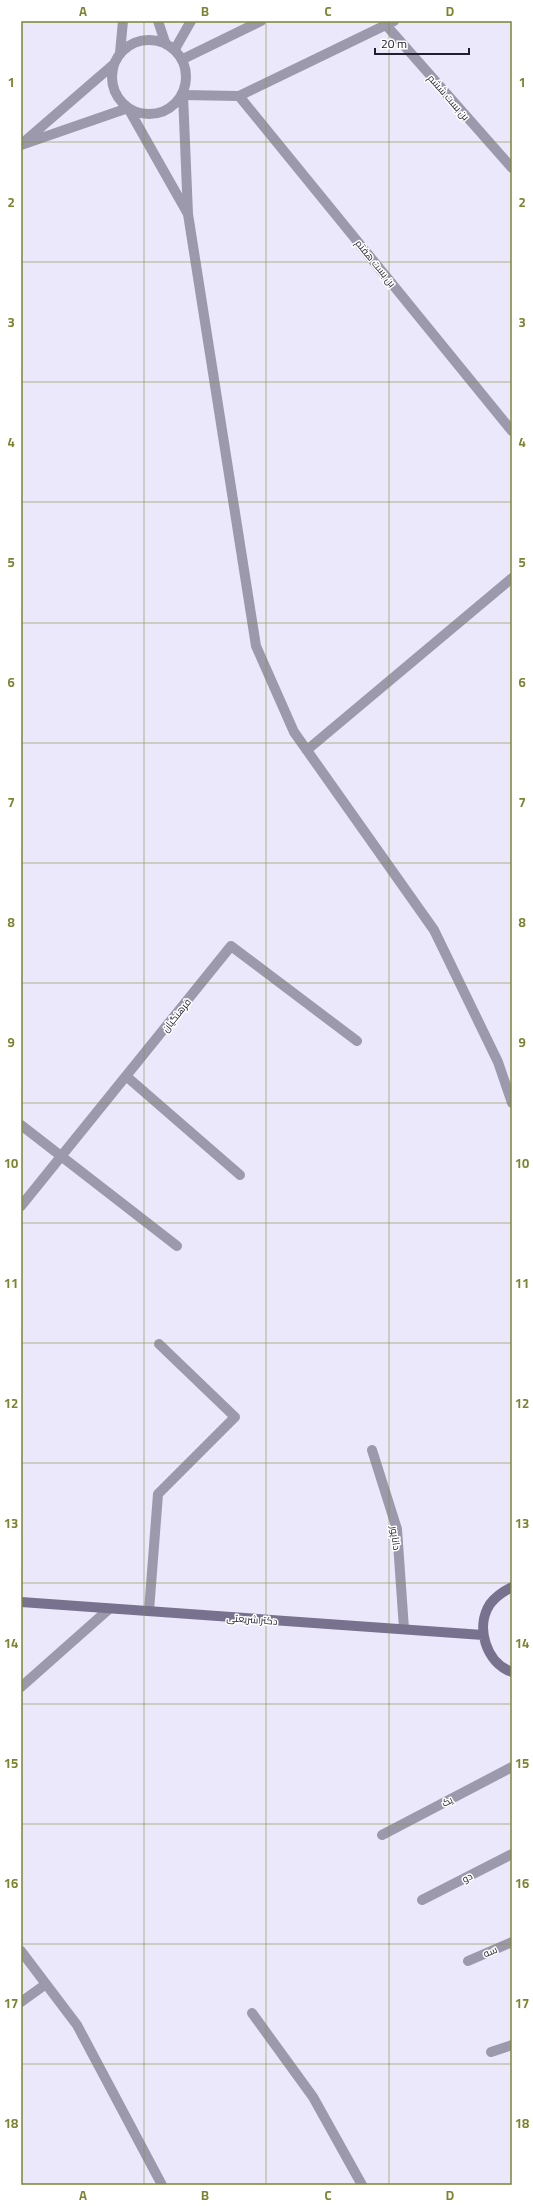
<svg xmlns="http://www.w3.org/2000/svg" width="533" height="2206" font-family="Georgia,Cairo,serif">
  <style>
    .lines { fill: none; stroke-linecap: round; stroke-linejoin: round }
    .minor { stroke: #9d99ad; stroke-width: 10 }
    .tertiary { stroke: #9d99ad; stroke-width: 10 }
    .secondary { stroke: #78728f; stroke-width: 10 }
    .grid { fill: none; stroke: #7c8430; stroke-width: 1; stroke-opacity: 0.55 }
    .labels { text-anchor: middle; stroke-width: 3; stroke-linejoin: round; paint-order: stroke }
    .street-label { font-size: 10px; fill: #221e2f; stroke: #fff }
    .neatline { fill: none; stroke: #7c8430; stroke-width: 1.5 }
    .grid-label { font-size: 13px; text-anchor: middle; font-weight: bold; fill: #7c8430 }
  </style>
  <rect width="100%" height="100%" fill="#ebe8fb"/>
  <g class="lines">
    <!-- minor -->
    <path class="minor" d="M158 21 165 42
      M386 25 512 168
      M175 49 191 21
      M120 53 123 21
      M183 95 239 96 394 21
      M239 96 512 431
      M307 750 512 578
      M126 1076 240 1175
      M21 1125 177 1246
      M21 1206 231 946 357 1041
      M372 1450 397 1529 404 1629
      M149 1611 158 1494 235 1417 159 1344
      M21 1687 109 1609
      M382 1835 512 1767
      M422 1900 512 1854
      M21 1951 77 2025 162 2185
      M468 1961 512 1942
      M21 2002 46 1984
      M252 2013 313 2097 362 2185
      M491 2052 512 2045"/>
    <!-- tertiary -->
    <path class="tertiary" d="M112 77a37 37 0 1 1 74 0a37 37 0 1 1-74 0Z
      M183 59 261 21
      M25 141 114 64
      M21 145 128 108 188 214 183 95
      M188 214 256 646 294 732 434 930 498 1062 512 1103"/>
    <!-- secondary -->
    <path class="secondary" d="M512 1587C504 1591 496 1596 490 1604 475 1627 486 1663 512 1672
      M21 1602 483 1635"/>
  </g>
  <!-- grid -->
  <path class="grid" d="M144 21V2185M266 21V2185M389 21V2185M21 142H512M21 262H512M21 382H512M21 502H512M21 623H512M21 743H512M21 863H512M21 983H512M21 1103H512M21 1223H512M21 1343H512M21 1463H512M21 1583H512M21 1704H512M21 1824H512M21 1944H512M21 2064H512"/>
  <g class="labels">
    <!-- street labels -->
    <g class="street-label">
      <text transform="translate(449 97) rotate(49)" y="4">بن بست ششم</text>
      <text transform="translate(376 263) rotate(51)" y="4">بن بست هفتم</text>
      <text transform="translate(176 1015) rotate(-51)" y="4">فرهنگیان</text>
      <text transform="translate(396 1538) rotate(83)" y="4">داناپور</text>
      <text transform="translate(252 1619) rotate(4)" y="4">دکتر شریعتی</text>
      <text transform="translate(447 1801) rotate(-28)" y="4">یک</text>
      <text transform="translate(467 1877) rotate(-27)" y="4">دو</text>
      <text transform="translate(490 1951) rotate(-23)" y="4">سه</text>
    </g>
  </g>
  <!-- border -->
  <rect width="533" height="2206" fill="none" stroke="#ffffff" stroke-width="44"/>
  <!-- scale -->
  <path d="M375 48v6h94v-6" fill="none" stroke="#221e2f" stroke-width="2"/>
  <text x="381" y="48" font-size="12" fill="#221e2f" stroke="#ffffff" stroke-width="3" paint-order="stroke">20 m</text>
  <rect x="22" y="22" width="489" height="2162" class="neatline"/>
  <g class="grid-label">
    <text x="83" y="16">A</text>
    <text x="205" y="16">B</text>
    <text x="328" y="16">C</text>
    <text x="450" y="16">D</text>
    <text x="11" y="87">1</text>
    <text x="522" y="87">1</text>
    <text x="11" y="207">2</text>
    <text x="522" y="207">2</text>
    <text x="11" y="327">3</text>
    <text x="522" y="327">3</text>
    <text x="11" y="447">4</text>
    <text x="522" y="447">4</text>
    <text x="11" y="567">5</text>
    <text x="522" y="567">5</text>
    <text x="11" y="687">6</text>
    <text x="522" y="687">6</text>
    <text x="11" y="807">7</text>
    <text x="522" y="807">7</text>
    <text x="11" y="927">8</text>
    <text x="522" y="927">8</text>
    <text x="11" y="1047">9</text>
    <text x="522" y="1047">9</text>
    <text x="11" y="1168">10</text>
    <text x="522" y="1168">10</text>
    <text x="11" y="1288">11</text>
    <text x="522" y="1288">11</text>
    <text x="11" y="1408">12</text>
    <text x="522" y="1408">12</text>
    <text x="11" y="1528">13</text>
    <text x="522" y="1528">13</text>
    <text x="11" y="1648">14</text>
    <text x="522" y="1648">14</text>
    <text x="11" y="1768">15</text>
    <text x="522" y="1768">15</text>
    <text x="11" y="1888">16</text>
    <text x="522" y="1888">16</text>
    <text x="11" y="2008">17</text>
    <text x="522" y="2008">17</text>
    <text x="11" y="2128">18</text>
    <text x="522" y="2128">18</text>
    <text x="83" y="2200">A</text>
    <text x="205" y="2200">B</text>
    <text x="328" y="2200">C</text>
    <text x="450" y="2200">D</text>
  </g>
</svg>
